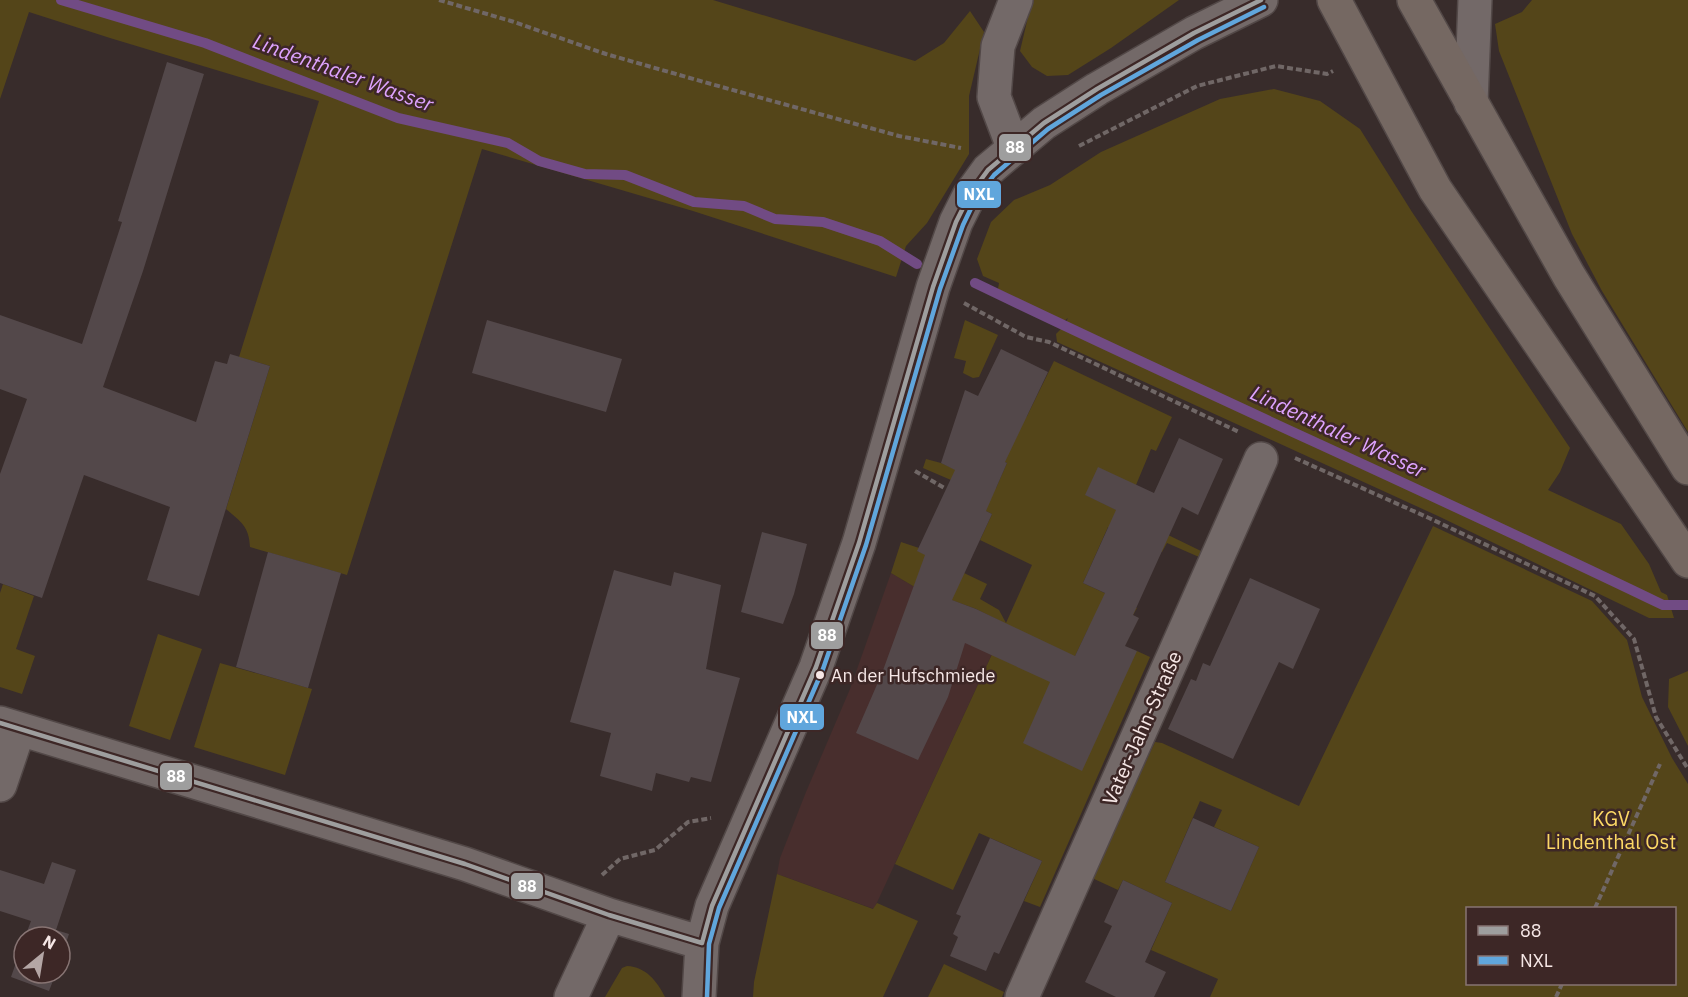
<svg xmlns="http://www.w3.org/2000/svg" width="1688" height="997" font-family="'IBM Plex Sans',sans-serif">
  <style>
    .built { fill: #482e2d }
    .green { fill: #544519; fill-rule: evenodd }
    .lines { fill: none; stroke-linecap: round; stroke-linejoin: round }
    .stream { stroke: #714b84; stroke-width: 10 }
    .building { fill: #53484a }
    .minor-casing { stroke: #524847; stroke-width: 36 }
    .major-casing { stroke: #524847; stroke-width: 36 }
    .path { stroke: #706766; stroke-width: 4; stroke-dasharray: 6 3; stroke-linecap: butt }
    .minor { stroke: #736968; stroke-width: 33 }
    .major { stroke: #756862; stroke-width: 33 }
    .bus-1-casing { stroke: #3d2726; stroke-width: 9 }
    .bus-2-casing { stroke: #3d2726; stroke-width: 9 }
    .bus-1 { stroke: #9e9e9e; stroke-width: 4.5 }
    .bus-2 { stroke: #60a6dc; stroke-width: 4.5 }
    .bus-dot { fill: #f6e7e6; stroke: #3d2726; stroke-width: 2 }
    .labels { text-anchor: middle; stroke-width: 5; stroke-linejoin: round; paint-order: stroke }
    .bus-label { font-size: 18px; fill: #f6e7e6; stroke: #3d2726; text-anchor: start }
    .street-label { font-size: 20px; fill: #f6e7e6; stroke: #3d2726 }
    .park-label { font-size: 20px; fill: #fcd865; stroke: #3d2726 }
    .water-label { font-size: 21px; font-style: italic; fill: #dea3fe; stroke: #3d2726 }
    .line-badge { stroke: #3d2726; stroke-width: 2 }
    .badge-label { font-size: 16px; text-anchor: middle; font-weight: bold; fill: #fff }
  </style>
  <rect width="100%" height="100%" fill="#382c2b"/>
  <!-- built -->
  <path class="built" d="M891 573 913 586 976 609 1006 624 874 909 777 874 780 858 806 792 850 689Z"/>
  <!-- green -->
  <path class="green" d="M0 0H713L915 61 944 43 970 11 984 32 969 96V154L927 223 906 246 896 277 693 211 482 149 347 575 250 547C249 526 241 522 226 509L270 366 239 357 319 101 110 38 29 12 0 99Z
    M1032 0H1179L1111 48 1068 75 1047 76 1032 67 1020 51Z
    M1532 0H1688V432L1602 291 1572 234 1499 51 1495 24 1522 12Z
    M1274 89 1320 101 1360 129 1412 212 1570 448 1560 472 1548 490 1621 524 1649 564 1661 592 1667 595 1674 618H1649L1438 516 1057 342 1056 334 1064 326 1068 318 1064 321 998 289 999 283 983 276 977 259 991 222 1014 200 1050 185 1101 152 1220 99Z
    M965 320 998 335 979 377 973 378 963 373 966 361 954 358Z
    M1054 361 1172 417 1156 451 1151 449 1136 485 1086 495 1201 551 1199 557 1167 543 1162 552 1108 527 1083 583 1137 608 1133 615 1088 629 1065 677 1137 651 1150 657 1040 907 1024 901 1042 861 979 833 953 890 895 864 1006 624 976 609 913 586 891 573 901 542 919 548 918 551 987 584 980 599 999 610 1006 623 1032 565 980 540 992 514 980 508 951 480 923 468 926 459 941 463 996 488 1007 463 991 455 1027 416Z
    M1433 526 1592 601 1627 640 1642 697 1672 758 1688 784V997H1210L1218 979 1151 950 1172 903 1123 880 1118 890 1092 878 1155 742 1162 743 1299 806ZM1200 801 1222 810 1214 827 1259 847 1231 911 1165 882ZM1468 908H1674V984H1468Z
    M3 584 34 596 16 649 35 656 22 694 0 687V593Z
    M158 634 202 649 170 740 129 726Z
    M220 663 312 689 285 775 194 747Z
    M1688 671V746L1668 707 1669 679Z
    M777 874 873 909 877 903 918 921 883 997H753L754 982Z
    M944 964 1004 992 1002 997H928Z
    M627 966C646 967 657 981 665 997H605L622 968Z"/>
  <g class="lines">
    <!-- stream -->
    <path class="stream" d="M61 0 205 43 398 118 508 143 539 161 585 174 625 175 694 202 744 206 775 219 823 222 880 241 917 264
      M975 283C1203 393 1435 495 1663 605H1688"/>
  </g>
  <!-- building -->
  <path class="building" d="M167 62 204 74 143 271 103 387 196 422 215 361 227 364 230 354 270 366 199 596 147 580 170 507 84 475 42 598 0 583V474L27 399 0 389V315L82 344 122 222 118 221Z
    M487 320 622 359 606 412 472 373Z
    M1001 349 1048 372 1005 462 1007 463 986 511 992 514 952 600 976 609 1075 656 1105 593 1083 583 1116 510 1085 495 1098 467 1154 493 1179 438 1223 459 1198 515 1182 507 1133 615 1139 618 1125 646 1137 651 1082 771 1023 743 1050 682 965 643 948 697 918 760 856 733 882 673 925 555 917 551 955 470 941 463 965 390 978 396Z
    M762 532 807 544 794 594 783 624 741 612Z
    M268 552 341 573 308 688 236 667Z
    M614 570 671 586 674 572 721 585 706 669 740 678 711 782 691 777 689 782 656 773 652 791 600 776 611 733 570 722Z
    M1250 578 1320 609 1293 669 1279 662 1233 759 1168 729 1191 679 1196 681 1203 663 1210 666Z
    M1193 818 1259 847 1231 911 1165 882Z
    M990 838 1042 861 999 954 994 952 986 971 950 956 958 937 953 934 961 916 956 914Z
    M52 862 76 870 56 930 69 934 60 961V937H25L31 921 0 911V870L44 884Z
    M1123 880 1172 903 1145 962 1166 972 1154 997H1116L1085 982 1112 926 1104 922Z
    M24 940V973H56L49 991 11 977Z"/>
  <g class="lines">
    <defs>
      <path id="minor" d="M1471 103 1475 0
        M1013 147 994 97 998 46 1016 0
        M0 723 465 864 609 915 702 943
        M0 785 19 729
        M571 997 609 915
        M699 997 702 943 712 906 816 667 859 543 933 287 956 222 969 196 988 170 1044 123 1097 89 1194 33 1261 0
        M1022 997 1261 459"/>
      <path id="major" d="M1334 0 1435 189 1688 561
        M1414 0 1569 276 1688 468"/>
    </defs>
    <!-- minor casing -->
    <use href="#minor" class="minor-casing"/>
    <!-- major casing -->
    <use href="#major" class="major-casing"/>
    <!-- path -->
    <path class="path" d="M439 0 511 21 606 54 704 82 899 136 961 148
      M1079 146 1197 86 1276 66 1327 74 1333 71
      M964 303 1026 337 1049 342 1239 432
      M1295 458 1429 518 1595 596 1634 639 1656 717 1688 769
      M915 471 946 489
      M602 875 620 859 655 850 688 822 711 818
      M1595 908 1660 764
      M1556 997 1562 984"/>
    <!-- minor -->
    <use href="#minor" class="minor"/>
    <!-- major -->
    <use href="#major" class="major"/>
    <defs>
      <path id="bus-1" d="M0 723 465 864 609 915 702 943
        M702 943 712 906 816 667 859 543 933 287 956 222 969 196 988 170 1044 123 1097 89 1194 33 1261 0"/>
      <path id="bus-2" d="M707 997 709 944 719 908 823 669 866 545 940 289 963 225 975 200 994 175 1048 129 1101 95 1198 40 1264 7"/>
    </defs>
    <!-- bus-1 casing -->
    <use href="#bus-1" class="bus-1-casing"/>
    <!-- bus-2 casing -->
    <use href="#bus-2" class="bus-2-casing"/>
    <!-- bus-1 -->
    <use href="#bus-1" class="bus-1"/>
    <!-- bus-2 -->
    <use href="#bus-2" class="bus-2"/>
  </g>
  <!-- markers -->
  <circle class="bus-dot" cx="820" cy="675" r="5"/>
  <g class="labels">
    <!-- bus labels -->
    <g class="bus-label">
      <text x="831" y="682">An der Hufschmiede</text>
    </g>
    <!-- street labels -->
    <g class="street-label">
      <text transform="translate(1142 728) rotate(-66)" y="7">Vater-Jahn-Straße</text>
    </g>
    <!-- park labels -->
    <g class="park-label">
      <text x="1611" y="826">KGV<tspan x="1611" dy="23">Lindenthal Ost</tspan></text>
    </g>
    <!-- water labels -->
    <g class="water-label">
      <text transform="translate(343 73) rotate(20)" y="7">Lindenthaler Wasser</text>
      <text transform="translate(1338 432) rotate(25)" y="7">Lindenthaler Wasser</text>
    </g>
  </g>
  <g class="line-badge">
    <rect x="998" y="133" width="34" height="29" rx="6" fill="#9e9e9e"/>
    <rect x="956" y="180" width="46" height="29" rx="6" fill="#60a6dc"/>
    <rect x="810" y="621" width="34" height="29" rx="6" fill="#9e9e9e"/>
    <rect x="779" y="703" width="46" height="28" rx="6" fill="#60a6dc"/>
    <rect x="159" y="762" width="34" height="29" rx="6" fill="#9e9e9e"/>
    <rect x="510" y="872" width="34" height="28" rx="6" fill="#9e9e9e"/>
  </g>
  <g class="badge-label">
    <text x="1015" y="153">88</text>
    <text x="979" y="200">NXL</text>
    <text x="827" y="641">88</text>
    <text x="802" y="723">NXL</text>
    <text x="176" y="782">88</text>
    <text x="527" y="892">88</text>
  </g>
  <!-- legend -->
  <rect x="1466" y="907" width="210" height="78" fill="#3d2726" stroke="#877473" stroke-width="1.5"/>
  <rect x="1478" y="926" width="30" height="9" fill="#9e9e9e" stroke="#877473" stroke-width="1.5"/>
  <text x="1520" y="937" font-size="18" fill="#f6e7e6">88</text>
  <rect x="1478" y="956" width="30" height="9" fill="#60a6dc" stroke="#877473" stroke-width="1.5"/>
  <text x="1520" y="967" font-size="18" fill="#f6e7e6">NXL</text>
  <!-- north arrow -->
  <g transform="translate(42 955) rotate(30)"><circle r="28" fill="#3d2726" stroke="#877473" stroke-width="1.5"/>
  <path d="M0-4.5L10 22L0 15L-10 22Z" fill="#b4a6a5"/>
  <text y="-9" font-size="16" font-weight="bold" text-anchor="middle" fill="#f6e7e6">N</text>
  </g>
</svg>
